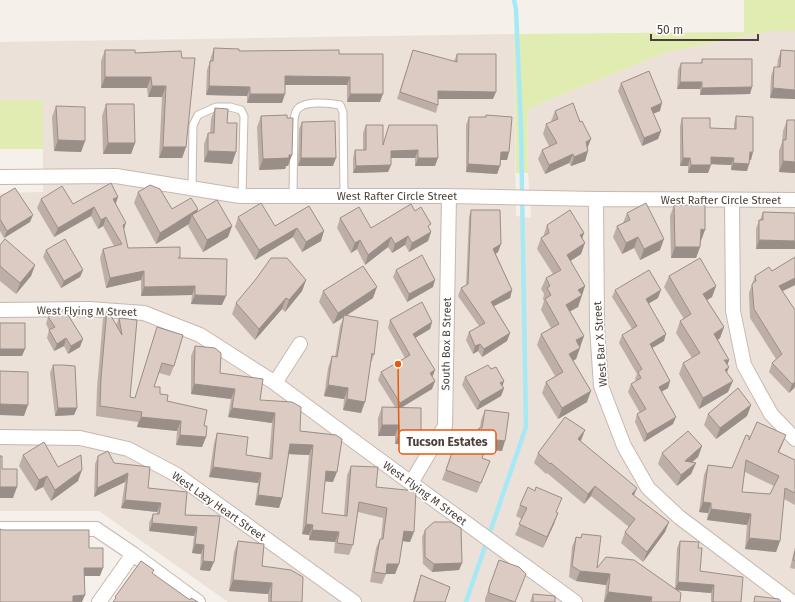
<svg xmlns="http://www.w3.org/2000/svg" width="795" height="602" font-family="'Fira Sans',sans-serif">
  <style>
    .residential { fill: #ebe1d9 }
    .green { fill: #e1ecb3 }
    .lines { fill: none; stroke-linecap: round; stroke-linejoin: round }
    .stream { stroke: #a6e9f5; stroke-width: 4.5 }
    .service-casing { stroke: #c6b8b0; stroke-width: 9 }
    .minor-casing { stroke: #c6b8b0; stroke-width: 16 }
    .service { stroke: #fff; stroke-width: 7 }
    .minor { stroke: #fff; stroke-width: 14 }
    .wall { fill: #bdafa8; fill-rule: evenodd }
    .shaded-wall { fill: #9a8e88 }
    .building { fill: #dccbc3; stroke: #9a8e88; fill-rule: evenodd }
    .labels { text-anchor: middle; stroke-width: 3.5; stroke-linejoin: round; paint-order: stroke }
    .street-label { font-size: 11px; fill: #4c3f38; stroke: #fff }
    .leader { fill: none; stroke: #e8590c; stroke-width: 1.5 }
    .callout-dot { fill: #e8590c; stroke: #fff; stroke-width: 1.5 }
    .callout { fill: #fff; stroke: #e8590c; stroke-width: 1.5 }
    .callout-label { font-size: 12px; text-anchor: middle; font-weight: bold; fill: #4c3f38 }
  </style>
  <rect width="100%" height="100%" fill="#f6f0eb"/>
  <!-- residential -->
  <path class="residential" d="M770 31H795V602H228L99 511H0V193L43 192V100H0V42L514 34 516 216 531 218 528 173 527 116 529 110 539 104 665 53Z"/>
  <!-- green -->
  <path class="green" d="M744 0H795V31H770L665 53 539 104 529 110 527 116 528 173H516L514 34 744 32Z
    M0 100H43V149H0Z"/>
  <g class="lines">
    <!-- stream -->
    <path class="stream" d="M466 602 526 427 521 129 516 9 514 0"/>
    <defs>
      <path id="service" d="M192 188 193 125 198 115 216 107H230L241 110 244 116 242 196
        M293 196 294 119C295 116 295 112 297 110 303 100 330 103 340 105L343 112 344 196"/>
      <path id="minor" d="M0 177 116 176 240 196H449L596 199 795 200
        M596 199 597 327 601 386 624 446 648 488 679 517 792 602
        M732 200 733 311 744 365 771 414 795 439
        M0 310 89 309 144 313 200 335 275 383 411 483 575 602
        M275 383 300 344
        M0 437 80 438 128 449 177 475 354 602
        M411 483 445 426 449 196
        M0 529H96L133 554 198 602
        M99 602 133 554"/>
    </defs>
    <!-- service casing -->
    <use href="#service" class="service-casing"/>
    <!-- minor casing -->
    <use href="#minor" class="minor-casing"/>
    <!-- service -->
    <use href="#service" class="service"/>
    <!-- minor -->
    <use href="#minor" class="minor"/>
  </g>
  <!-- wall -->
  <path class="wall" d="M214 48 239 51 339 54 380 102H347V85H285L282 103H247V96L206 95 207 70 210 61 211 57Z
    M105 50 135 53 181 51 186 147 182 158H159L162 97H148L147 88H101V61Z
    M413 50 454 61 457 54 493 99H438V105L436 113 397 99Z
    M781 50 795 51V99L770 98 771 76 774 67H777L778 59Z
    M702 59 752 87 750 94 700 95V89H677L678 70 681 63H701Z
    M621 83 660 111 653 113 661 131 658 139 642 146 618 91Z
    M106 104 135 143 131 154H103L102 116Z
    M56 106 85 141 81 152 54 151 52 117Z
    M215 108 227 123 232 164 204 162V144L208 133H210L211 119Z
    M555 111 580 122 591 139 587 148 588 151 585 161 571 166 569 163 545 174 538 159 542 150 549 146 543 134 546 124 552 122 551 121Z
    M486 115 509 152 507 160H501L500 166 497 174 466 172V125L469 117H485Z
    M261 116 288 166H286L285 169 259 170 257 127Z
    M736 116 751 160H750L747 171 731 170V165L711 164 708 173H688V166H680V126L682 118 710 128 734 129V124Z
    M787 120 795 173 779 172V151L782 142 783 131Z
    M302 122 333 166H298L299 129Z
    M366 125 383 144 389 125 435 166H415V158H391V165L388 172 353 173V158L355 150H363V133Z
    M138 192 172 209H198L197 211 232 226 228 237 203 252 188 226 189 224 156 244 134 203Z
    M0 197 30 222 4 238 0 231Z
    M41 199 73 204H116L124 230 128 248 180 258 222 305 191 304 192 295 141 296V280L106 288 100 258 103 249 114 246 103 226 98 229 91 216 54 237 37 208Z
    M674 205 701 241 700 247 696 258H671L670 216Z
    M309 206 321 241 302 252 293 237 255 260 235 227 238 217 275 226Z
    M471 210 501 244 498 252 496 254 512 290 510 298 494 306 510 333 507 341 482 357 478 351 473 354 466 340 469 332 479 326 458 296 461 288 466 286 469 217Z
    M415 211 431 232 428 241 409 252 405 245 392 253 388 247 365 265 357 249 351 253 337 228 340 218 371 228Z
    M763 212 795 213V249H756V229L759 220H760Z
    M627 213 660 250 640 260 634 248 622 254 613 237 617 226 623 223Z
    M547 225 584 233 582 239 581 254 570 261 585 286 578 307 570 311 584 336 576 359 573 361 587 402 558 419 542 393 546 382 555 376 537 345 541 334 551 328 541 310 544 301 543 299 544 294 541 289 546 278 553 274 537 249 541 238 543 237Z
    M0 245 35 265 31 276 16 294 0 281Z
    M46 250 83 270 80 277 61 288 43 257Z
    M795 257V285L783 291 795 387 789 393 769 372 772 363 776 359 750 318 749 293 755 276 772 271Z
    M396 270 433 287 407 302 393 277Z
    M669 276 716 286 712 297 707 300 724 327 720 338 718 340 729 360 727 365V373L728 392 699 409 679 374 683 363 692 358 676 333 680 321 684 319 664 287Z
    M306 280 302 291 285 312 282 309 255 340 232 314 236 303Z
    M615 290 658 298 649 303 664 341 652 348 670 381 668 388 661 392 673 424 644 442 635 422 637 414 640 413 628 392 631 384 636 381 635 379 637 374 619 343 622 335 632 329 612 297Z
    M323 291 373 298 346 316 374 355 371 363 361 413 343 410 344 399 324 396 328 368 332 356 335 357 340 326 344 317 333 324 319 302Z
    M107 309 116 325 119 318 137 320 130 397 135 398 157 327 174 366 170 376 159 373 154 387 160 394 167 401 204 426 206 437 202 447 176 445 177 431 137 427 138 422 96 416 97 388 103 319Z
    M48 317 80 347 68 354 64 346 54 351 47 338 49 330 46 324Z
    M390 320 432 322 430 329 415 338 432 377 435 381 432 389 401 408 417 444H395V436H378V418L382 407H395L378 380 381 372 405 358 388 328Z
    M195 346 220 373 260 400 300 431 336 435 333 482 325 481 322 513 344 516 347 475 351 466 376 487 410 542 403 541 399 564 395 574H386L382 584 370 582 376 548 380 539H381L383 518 358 512 353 545 349 555 334 553 335 542 309 540V535L302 534 309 455 289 454 282 498 279 508 255 505 258 483 209 477 214 443 217 433 246 455 269 458 272 423 228 417 231 399 191 394V356Z
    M53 365 77 408 74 415 55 416 50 373Z
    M465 377 502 386 504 388 501 396 477 410 462 385Z
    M751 405 747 416 716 439 704 425 708 414Z
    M485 410 502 451 486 449 482 458 490 461 477 493 442 480 454 447 458 448 475 446 476 438 479 428H480L481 420Z
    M585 430 581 441 634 496 669 522 665 532 643 562 621 543 625 532 629 527 591 496 584 504 547 473 546 474 534 463 538 453Z
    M786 435 779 452 795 460V505L784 499 780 541 776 552 745 549 747 525 707 520 708 513 699 512 704 475 708 465 732 468 749 440ZM745 472 774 486 770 494 742 492Z
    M702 446 698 457 692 462 696 463 691 474 677 486 658 464 662 453Z
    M23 455 58 467 78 481 51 501 43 487 35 491 19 466Z
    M98 456 114 463 148 488 185 515 220 516 210 571 200 570 201 554 192 553 194 536 149 531V523L153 514H157V512L121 508 125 482 94 497 95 464Z
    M520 505 557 512 554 524 543 548 515 535 522 519 516 516Z
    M425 530 462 563 459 570 432 572 423 564 422 537Z
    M582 534 597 568 675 589 677 548 680 541 698 548 700 571 741 602H711V593L676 590 680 602H604L606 585 576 581 569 577 572 547 576 537H581Z
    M238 541 262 566 302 602H268V594L229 591 234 552Z
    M795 547V569L790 568Z
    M499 560 515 602H485V599Z
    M421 575 445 602H413L417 587Z
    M533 594 555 602H530Z"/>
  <!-- shaded-wall -->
  <path class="shaded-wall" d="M285 76 350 77 347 85H282Z
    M105 77H151L147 88H101Z
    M680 82H702L700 89H677Z
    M152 86H166L162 97H148Z
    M209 86 250 87 247 96 206 95Z
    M752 87 750 94 700 95 702 88Z
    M773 88 795 90V99L770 98Z
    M438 91 496 92 493 99H436Z
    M250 94H285L282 103H247Z
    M350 94H383L380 102H347Z
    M662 103 660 111 648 116 651 108Z
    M661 131 658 139 642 146 644 138Z
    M591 139 587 149 586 142Z
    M58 140 85 141 81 152 54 151Z
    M108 143H135L131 154H103Z
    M163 147H186L182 158H159Z
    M418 150 415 158H388L391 151Z
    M208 151 236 152 232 164 204 162Z
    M588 151 585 161 571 166 574 157Z
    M501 152H509L507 160H498Z
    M750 152H753L751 160H747Z
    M573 154 569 163 545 174 549 165Z
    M289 155H292L288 166H286L285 169 259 170 263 159Z
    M711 157 734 158 731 165 708 164Z
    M301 158H336L333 166H298Z
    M418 158H438L435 166H415Z
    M683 158H690L688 166H680Z
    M783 161 795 162V173L779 172Z
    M733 163 749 164 747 171 731 170Z
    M468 164 500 166 497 174 466 172Z
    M391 165 388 172 353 173 356 166Z
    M691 165H711L708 173H688Z
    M118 197 115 206 113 199Z
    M94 207 91 216 54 237 58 228Z
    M198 209 194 219 192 215 189 224 156 244 160 233Z
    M33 215 30 222 4 238 7 231Z
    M106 217 103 226 98 229 101 220Z
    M126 223 123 232V225Z
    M232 226 228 237 203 252 207 240Z
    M297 228 293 237 255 260 259 250Z
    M701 229 705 230 701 241 697 240Z
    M324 231 321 241 302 252 306 242Z
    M431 232 428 241 409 252 412 243Z
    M584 233 580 244V235Z
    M408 236 405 245 392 253 395 244Z
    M391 237 388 247 365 265 368 255Z
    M638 237 634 248 622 254 626 243Z
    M664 239 660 250 640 260 644 249Z
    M360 240 357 249 351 253 355 243Z
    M759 240 795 241V249H756Z
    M585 243 581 254 563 266 567 255Z
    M501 244 498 252 491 257 493 249Z
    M675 247H700L696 258H671Z
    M35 265 31 276 16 294 20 283Z
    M83 270 80 277 61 288 64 281Z
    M144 271 141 280 106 288 110 278Z
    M795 278V285L776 294 779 286Z
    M306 280 302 291 285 312 289 300Z
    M435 280 433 287 407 302 409 294Z
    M195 286 192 295 141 296 144 287Z
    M585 286 578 307 562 316 566 305 578 290Z
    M716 286 712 297 699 305 703 294Z
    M377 287 373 298 333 324 338 313Z
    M512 290 510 298 488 309 491 302Z
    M661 290 658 298 643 307 646 299Z
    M195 295 226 296 222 305 191 304Z
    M286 298 282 309 255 340 259 329Z
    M432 322 430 329 410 341 413 334Z
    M724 327 720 338 710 345 714 334Z
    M510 333 507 341 482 357 484 349Z
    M666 334 664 341 647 351 650 344Z
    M584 336 580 347 576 340Z
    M66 338 64 346 54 351 57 344Z
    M83 339 80 347 68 354 71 346Z
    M480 344 478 351 473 354 475 346Z
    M580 348 576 359 565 365 569 354Z
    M0 349H25L22 356H0Z
    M724 360H729L726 369 729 367 725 378Z
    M435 370 432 378 430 373Z
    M435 381 432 389 397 410 400 403Z
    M504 381 502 388 500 383Z
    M670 381 668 388 656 395 659 387Z
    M733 381 728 392 699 409 703 398Z
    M795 382V387L789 393 792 384Z
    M194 384 235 389 231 399 191 394Z
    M328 385 348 388 344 399 324 396Z
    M504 388 501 396 477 410 480 402Z
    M591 391 587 402 558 419 562 408Z
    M347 399 365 402 361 413 343 410Z
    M0 404 28 405 24 416 0 415Z
    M751 405 747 416 716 439 720 428Z
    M58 408H77L74 415 55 416Z
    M232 408 275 413 272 423 228 417Z
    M141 417 181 421 177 431 137 427Z
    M676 417 673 424 644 442 647 434Z
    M382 425H399L395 436H378Z
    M585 430 581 440 574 449 578 439Z
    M399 433H421L417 444H395Z
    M180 435 206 437 202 447 176 445Z
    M786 435 782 445 774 462 778 452Z
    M489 439 505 441 502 451 486 449Z
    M290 444 313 445 309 455 286 454Z
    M702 446 698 457 681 472 685 461Z
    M696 463 691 474 677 486 681 475Z
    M213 467 261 473 258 483 209 477Z
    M82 470 78 481 51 501 55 490Z
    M326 471 337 472 333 482 322 481Z
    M128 473 125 482 94 497 97 488Z
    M47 476 43 487 35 491 39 480Z
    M595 486 591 496 584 504 588 494Z
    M0 487H17L13 498H0Z
    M637 488 633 498 632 494Z
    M258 495 282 498 279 508 255 505Z
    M125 500 161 503 157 512 121 508Z
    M703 502 711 503 708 513 699 512Z
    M711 509 751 514 747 525 707 520Z
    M558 513 554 524 543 548 547 537Z
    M669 522 665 532 643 562 647 552Z
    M152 523 197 527 194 536 149 531Z
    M306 524 313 525 309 535 302 534Z
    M312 530 339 532 335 542 309 540Z
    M404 531 414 532 410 542 401 541Z
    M749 538 780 541 776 552 745 549Z
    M195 544 204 545 201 554 192 553Z
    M203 561 214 562 210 571 200 570Z
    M462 563 459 570 432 572 434 564Z
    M387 564H399L395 574H384Z
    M84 568H103L100 576H81Z
    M580 571 610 574 606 585 576 581Z
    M233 580 272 583 268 594 229 591Z
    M678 582 714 585 711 593 675 590Z
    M608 592 652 597 650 602H604Z
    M85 595 82 602H70L73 596Z"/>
  <!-- building -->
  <path class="building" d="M214 48 239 49V51L339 50V54H383V94H350V77L285 76V94H250V87L209 86 210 61H213Z
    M105 50H135V53L181 51 182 58H195L186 147H163L166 86H152L151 77H105Z
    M413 50 457 62V54H496V92L438 91V105L400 92Z
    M781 50 795 51V90L773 88 774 67H780Z
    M702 59H752V87L702 88V82H680L681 63H702Z
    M649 71 662 103 651 108 661 131 644 138 621 83Z
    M573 103 580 122 582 121 591 139 586 142 588 151 574 157 573 154 549 165 542 150 557 143 546 124 558 119 555 111Z
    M106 104H134L135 143H108Z
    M56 106 85 107V141L58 140Z
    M215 108 228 109 227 123H237L236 152 208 151V133H214Z
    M287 115V118H293L292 155H289V158L263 159 261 116Z
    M486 115 512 117 509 152H501L500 166 468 164 469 117H486Z
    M736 116 753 117V152H750L749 164 733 163 734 158 711 157V165H691L690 158H683L682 118H710V128L736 129Z
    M787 120H795V162L783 161V140H786Z
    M335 121 336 158H301L302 122Z
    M366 125H383V145L389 125H437L438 158H418V150L391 151V165L356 166 355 150H366Z
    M111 183 118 197 113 199 126 223 123 225 128 248 180 247V257L178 258 227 259 226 296 195 295V286L144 287V271L110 278 103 249 122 244 106 217 101 220 94 207 58 228 41 199 62 186 73 204Z
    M150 185 160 189 172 209 191 198 198 209 160 233 138 192Z
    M15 188 33 215 7 231 0 219V197Z
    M217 200 232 226 207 240 192 215Z
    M261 203 275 226 309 206 324 231 306 242 297 228 259 250 238 217Z
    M646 203 664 239 644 249 638 237 626 243 617 226 630 220 627 213Z
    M411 204 415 211 421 207 431 224 428 226 431 232 412 243 408 236 395 244 391 237 368 255 360 240 355 243 340 218 359 207 371 228Z
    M674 205H705V230L701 229 700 247H675Z
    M471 210H500L501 244 493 249 512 290 491 302 510 333 484 349 480 344 475 346 469 332 485 323 461 288 468 284Z
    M570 210 584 233 580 235 585 243 567 255 585 286 578 290 582 295 566 305 584 336 576 340 580 348 569 354 591 391 562 408 546 382 563 372 541 334 559 324 545 299 551 295 547 288 550 286 546 278 561 270 541 238 549 233 547 225Z
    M763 212 795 213V241L759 240V220H763Z
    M5 239 35 265 20 283 0 266V245Z
    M65 239 83 270 64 281 46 250Z
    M422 255 435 280 409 294 396 270Z
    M795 257V278L779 286 795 310V382L792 384 772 363 782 354 754 309 752 284 756 281 755 276 769 267 772 271Z
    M271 258H287L306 280 289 300 286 298 259 329 236 303 256 279Z
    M700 258 716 286 703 294 724 327 714 334 729 360H724L729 367 725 370 733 381 703 398 683 363 700 353 680 321 691 314 669 276Z
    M363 266 377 287 338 313 323 291Z
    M649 270 661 290 646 299 666 334 650 344 670 381 659 387 676 417 647 434 637 414 646 409 631 384 641 378 638 372 642 369 622 335 637 326 615 290Z
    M422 302 432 322 413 334 435 370 430 373 435 381 400 403 381 372 410 355 390 320Z
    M107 309 122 335 119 318 137 320 130 397 135 398 157 327 183 335 174 366 162 363 154 387H160V394L168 395 167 401 207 410 204 426H207L206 437 180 435 181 421 141 417 142 412 100 406 101 378Z
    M59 310H65L83 339 71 346 66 338 57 344 49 330 55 327 48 317Z
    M344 315 378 321 374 355 372 353 365 402 347 399 348 388 328 385 332 356 337 357Z
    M0 323H25V349H0Z
    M195 346 215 348 221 353 220 373 263 379 260 400 292 402 301 407 300 431 336 435 342 439 337 472 326 471 322 513 347 516 351 466 378 467 376 487 416 491 414 532 404 531 399 564H387L386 574 374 572 380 539H383L387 508 359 502 353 545 337 543 339 532 312 530 313 525 306 524 313 445 290 444 282 498 258 495 261 473 213 467 217 433 248 437 246 455 272 459 275 413 232 408 235 389 194 384Z
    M53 365H63L75 366 77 408H58Z
    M488 365 491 369 496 367 504 381 500 383 504 388 480 402 465 377Z
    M0 371 28 372V405L0 404Z
    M738 388 751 405 720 428 708 414Z
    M382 407 421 408V433H399V425H382Z
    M485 410 509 413 505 441 489 439 482 458 490 461 481 483 446 470 454 447 458 448 461 441 477 447 479 428H482Z
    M565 417 585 430 578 439 637 488 632 494 669 522 647 552 625 532 635 519 595 486 588 494 551 463 550 464 538 453Z
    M757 422 786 435 778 452 795 460V493L785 488 780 541 749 538 751 514 711 509V503L703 502 708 465 732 468 746 435 749 436V440ZM746 460 779 476 770 494 742 492Z
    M688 431 702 446 685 461 696 463 681 475 662 453Z
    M44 442 58 467 81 455 82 470 55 490 47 476 39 480 23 455Z
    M108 451 114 463 150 467 148 488 187 492 185 515 220 516 214 562 203 561 204 545 195 544 197 527 152 523 153 514H159L161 503 125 500 128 473 97 488 98 456Z
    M0 456H2V469H17V487H0Z
    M528 487 535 491 536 487 562 498 556 512 558 513 547 537 519 524 527 508 520 505Z
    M434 522H451L461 528 462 563 434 564 425 557V530Z
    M0 529 3 530H89V548H103V568H84L85 595 73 596V602H0Z
    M582 534 601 536 597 568 606 557 634 560 681 593 680 602H651L652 597 608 592 610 574 580 571 572 566 576 537 581 538Z
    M238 541 264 544 262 566 291 570 303 577 302 602H271L272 583 233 580Z
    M680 541 699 542 698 548H702L700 571 743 577 741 602H713L714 585 678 582Z
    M795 551V561L793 560Z
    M499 560 519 567 526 574 515 602 489 593V588Z
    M141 561 154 570 152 573 190 600 191 598 198 602H113L116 598 115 597Z
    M421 575 450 587 445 602H414Z
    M533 594 555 596V602H533Z
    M755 596 779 599 781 602H754Z"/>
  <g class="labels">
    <!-- street labels -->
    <g class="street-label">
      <text x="397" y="200">West Rafter Circle Street</text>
      <text x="721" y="204">West Rafter Circle Street</text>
      <text transform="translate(87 311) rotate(1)" y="4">West Flying M Street</text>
      <text transform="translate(446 344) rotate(-89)" y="4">South Box B Street</text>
      <text transform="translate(600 344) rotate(-94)" y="4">West Bar X Street</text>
      <text transform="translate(425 493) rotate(36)" y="4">West Flying M Street</text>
      <text transform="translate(219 506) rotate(35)" y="4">West Lazy Heart Street</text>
    </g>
  </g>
  <!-- callouts -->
  <path class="leader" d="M398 364L399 442"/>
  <circle class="callout-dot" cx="398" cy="364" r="4"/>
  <rect class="callout" x="399" y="430" width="97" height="24" rx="4"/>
  <g class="callout-label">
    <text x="447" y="446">Tucson Estates</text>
  </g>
  <!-- scale -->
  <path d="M651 34v6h107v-6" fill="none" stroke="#4c3f38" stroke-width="2"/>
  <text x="657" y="34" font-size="12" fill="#4c3f38" stroke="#ffffff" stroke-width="3" paint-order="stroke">50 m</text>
</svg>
